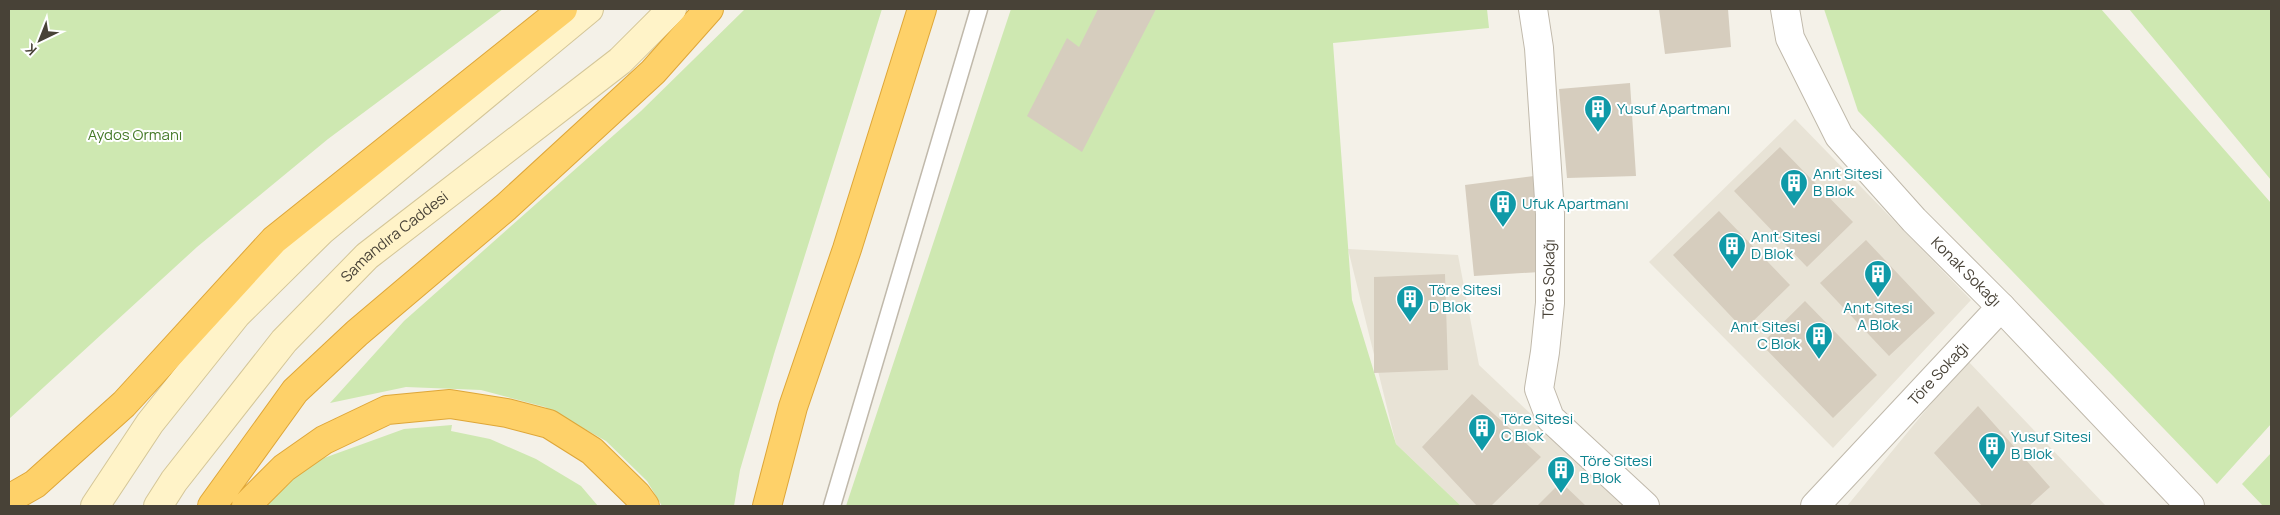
<svg xmlns="http://www.w3.org/2000/svg" width="2280" height="515" font-family="Manrope,sans-serif">
  <style>
    .residential { fill: #e8e3d6 }
    .green { fill: #cee8b1 }
    .building { fill: #d6cdbe }
    .lines { fill: none; stroke-linecap: round; stroke-linejoin: round }
    .lane-casing { stroke: #c0b9ab; stroke-width: 19 }
    .street-casing { stroke: #c0b9ab; stroke-width: 30 }
    .secondary-casing { stroke: #d4c698; stroke-width: 30 }
    .highway-casing { stroke: #dea638; stroke-width: 30 }
    .lane { stroke: #fff; stroke-width: 16 }
    .street { stroke: #fff; stroke-width: 28 }
    .secondary { stroke: #fff3c8; stroke-width: 28 }
    .highway { stroke: #fed169; stroke-width: 28 }
    .labels { text-anchor: middle; stroke-width: 4; stroke-linejoin: round; paint-order: stroke }
    .culture-label { font-size: 15px; fill: #0d838f; stroke: #fff; text-anchor: start }
    .park-label { font-size: 15px; fill: #467a29; stroke: #fff }
    .street-label { font-size: 15px; fill: #484237; stroke: #fff }
  </style>
  <rect width="100%" height="100%" fill="#f4f1e8"/>
  <!-- residential -->
  <path class="residential" d="M1795 119 1971 300 1833 448 1649 262Z
    M1348 249 1458 255 1479 365 1628 506H1461L1396 444Z
    M1967 360 2106 506H1847Z"/>
  <!-- green -->
  <path class="green" d="M9 9H503L328 139 197 247 9 419Z
    M745 9H882L774 354 740 470 734 506H662L647 481 606 441 545 407 481 390 406 387 330 403 404 321 641 111Z
    M1011 9H1487L1489 28 1333 43 1352 300 1396 444 1461 506H846Z
    M1824 9H2101L2271 203V424L2217 484 1858 111Z
    M2129 9H2271V180Z
    M452 425 451 431 490 439 536 459 581 486 598 506H262L289 481 324 458 404 429Z
    M2271 453V506H2263L2242 484Z"/>
  <!-- building -->
  <path class="building" d="M1098 9H1156L1082 152 1027 116 1067 38 1079 47Z
    M1659 9H1728L1731 47 1665 54Z
    M1630 83 1636 176 1567 178 1559 89Z
    M1780 147 1853 222 1807 267 1734 191Z
    M1534 176 1540 272 1474 276 1465 185Z
    M1719 211 1790 285 1744 330 1673 255Z
    M1866 240 1935 313 1889 356 1820 283Z
    M1445 274 1448 370 1374 373V277Z
    M1805 301 1877 375 1833 418 1761 344Z
    M1472 394 1541 457 1491 506H1477L1422 447Z
    M1978 406 2050 487 2029 506H1982L1934 453Z
    M1561 482 1586 506H1537Z"/>
  <g class="lines">
    <defs>
      <path id="lane" d="M832 506 979 9"/>
      <g id="street">
        <path d="M1533 9 1539 48 1550 214V303L1545 352 1539 389 1550 418 1645 506"/>
        <path id="s1" d="M1785 9 1790 38 1839 136 1914 220 2001 307 2190 506"/>
        <path id="s2" d="M1815 506 2001 307"/>
      </g>
      <g id="secondary">
        <path d="M95 506 150 423 237 314 321 231 589 9"/>
        <path id="s3" d="M158 506 174 481 284 341 367 256 620 61 672 9"/>
      </g>
      <path id="highway" d="M9 499 35 484 124 404 274 240 563 9
        M212 506 295 391 357 333 506 207 653 72 709 9
        M246 506 284 468 324 440 387 410 450 404 507 413 549 424 592 451 637 495 645 506
        M767 506 793 407 847 249 922 9"/>
    </defs>
    <!-- lane casing -->
    <use href="#lane" class="lane-casing"/>
    <!-- street casing -->
    <use href="#street" class="street-casing"/>
    <!-- secondary casing -->
    <use href="#secondary" class="secondary-casing"/>
    <!-- highway casing -->
    <use href="#highway" class="highway-casing"/>
    <!-- lane -->
    <use href="#lane" class="lane"/>
    <!-- street -->
    <use href="#street" class="street"/>
    <!-- secondary -->
    <use href="#secondary" class="secondary"/>
    <!-- highway -->
    <use href="#highway" class="highway"/>
  </g>
  <!-- icons -->
  <defs>
    <symbol id="building-pin" viewBox="-11 -11 22 30"><path d="M0 17L-7.5 6A9.5 9.5 0 1 1 7.5 6Z" fill="#0f9aa8" stroke="#fff"/><path d="M-4-6H4V6H1V3H-1V6H-4ZM-2.5-4.3h1.7v1.8h-1.7ZM.8-4.3h1.7v1.8H.8ZM-2.5-1h1.7V.8h-1.7ZM.8-1h1.7V.8H.8Z" fill="#fff"/></symbol>
  </defs>
  <g fill-rule="evenodd">
    <use href="#building-pin" x="1582" y="93" width="32" height="43"/>
    <use href="#building-pin" x="1778" y="167" width="32" height="43"/>
    <use href="#building-pin" x="1487" y="188" width="32" height="43"/>
    <use href="#building-pin" x="1716" y="230" width="32" height="43"/>
    <use href="#building-pin" x="1862" y="258" width="32" height="43"/>
    <use href="#building-pin" x="1394" y="283" width="32" height="43"/>
    <use href="#building-pin" x="1803" y="320" width="32" height="43"/>
    <use href="#building-pin" x="1466" y="412" width="32" height="43"/>
    <use href="#building-pin" x="1976" y="430" width="32" height="43"/>
    <use href="#building-pin" x="1545" y="454" width="32" height="43"/>
  </g>
  <g class="labels">
    <!-- culture labels -->
    <g class="culture-label">
      <text x="1617" y="114">Yusuf Apartmanı</text>
      <text x="1813" y="179">Anıt Sitesi<tspan x="1813" dy="17">B Blok</tspan></text>
      <text x="1522" y="209">Ufuk Apartmanı</text>
      <text x="1751" y="242">Anıt Sitesi<tspan x="1751" dy="17">D Blok</tspan></text>
      <text x="1429" y="295">Töre Sitesi<tspan x="1429" dy="17">D Blok</tspan></text>
      <text x="1878" y="313" text-anchor="middle">Anıt Sitesi<tspan x="1878" dy="17">A Blok</tspan></text>
      <text x="1800" y="332" text-anchor="end">Anıt Sitesi<tspan x="1800" dy="17">C Blok</tspan></text>
      <text x="1501" y="424">Töre Sitesi<tspan x="1501" dy="17">C Blok</tspan></text>
      <text x="2011" y="442">Yusuf Sitesi<tspan x="2011" dy="17">B Blok</tspan></text>
      <text x="1580" y="466">Töre Sitesi<tspan x="1580" dy="17">B Blok</tspan></text>
    </g>
    <!-- park labels -->
    <g class="park-label">
      <text x="135" y="140">Aydos Ormanı</text>
    </g>
    <!-- street labels -->
    <g class="street-label">
      <text dy="5" stroke="none"><textPath href="#s3" startOffset="360">Samandıra Caddesi</textPath></text>
      <text dy="5" stroke="none"><textPath href="#s1" startOffset="325">Konak Sokağı</textPath></text>
      <text transform="translate(1549 279) rotate(-89)" y="5">Töre Sokağı</text>
      <text dy="5" stroke="none"><textPath href="#s2" startOffset="181">Töre Sokağı</textPath></text>
    </g>
  </g>
  <!-- border -->
  <rect width="2280" height="515" fill="none" stroke="#484237" stroke-width="20"/>
  <!-- north arrow -->
  <g transform="translate(40 40) rotate(223)" stroke="#ffffff" stroke-width="4" paint-order="stroke">
  <path d="M0-4L9 19L0 12L-9 19Z" fill="#484237"/>
  <text y="-8" font-size="14" font-weight="bold" text-anchor="middle" fill="#484237">K</text>
  </g>
</svg>
